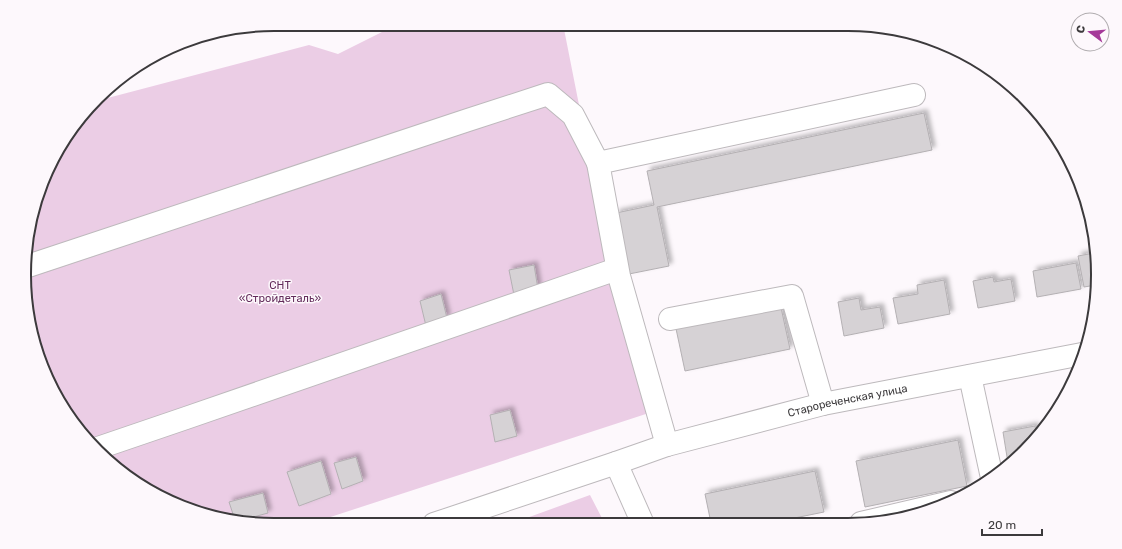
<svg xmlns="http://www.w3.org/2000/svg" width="1122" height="549" font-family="Rubik,sans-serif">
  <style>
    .green { fill: #ebcde5 }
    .building { fill: #d6d2d5; stroke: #b4b0b3; filter: url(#shadow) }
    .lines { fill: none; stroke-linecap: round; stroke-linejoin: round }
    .minor-casing { stroke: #bdb9bc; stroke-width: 24 }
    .minor { stroke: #fff; stroke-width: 22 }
    .labels { text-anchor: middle; stroke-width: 3; stroke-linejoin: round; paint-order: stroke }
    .park-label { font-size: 11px; fill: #632b5b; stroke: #fdf8fc }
    .street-label { font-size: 11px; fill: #3c3a3c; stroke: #fdf8fc }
    .rim { fill: none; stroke: #3c3a3c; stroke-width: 2 }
  </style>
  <defs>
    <filter id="shadow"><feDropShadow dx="3.5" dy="-3.5" stdDeviation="2" flood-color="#0004"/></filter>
  </defs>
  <rect width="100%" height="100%" fill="#fdf8fc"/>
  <!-- green -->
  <path class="green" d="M398 24H563L614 282 652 412 306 525H274L178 506 109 463 50 385 26 307 29 225 66 136 100 100 309 45 338 54Z
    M590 495 605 524H510Z"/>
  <!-- building -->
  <path class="building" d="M924 113 932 150 657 207 669 266 629 274 616 213 654 205 647 171Z
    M1094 253 1098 275 1096 285 1084 287 1078 256Z
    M1076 263 1081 289 1037 297 1033 271Z
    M534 265 538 289 514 295 509 270Z
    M993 277 994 282 1011 279 1015 301 978 308 973 281Z
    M944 280 950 314 898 324 893 298 918 294 917 285Z
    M441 294 447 318 426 326 420 301Z
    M859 298 861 310 880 307 884 328 844 336 838 302Z
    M780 303 790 349 685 371 675 324Z
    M510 410 517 436 495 442 490 415Z
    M1035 426 1037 437 1011 462 1008 463 1003 432Z
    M958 440 967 486 865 507 856 461Z
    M356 457 363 481 342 489 334 463Z
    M321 461 331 494 299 506 287 472Z
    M815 471 824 512 770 523H711L705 494Z
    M263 493 268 513 246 519 234 517 229 502Z"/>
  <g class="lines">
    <defs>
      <g id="minor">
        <path d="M28 266 468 120 548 94 573 115 598 163"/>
        <path d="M670 319 792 296 823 404"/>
        <path d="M970 376 992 478"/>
        <path d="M667 445 619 276 598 163 914 95"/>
        <path d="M98 448 186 418 617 269"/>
        <path d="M616 463 643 524"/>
        <path d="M861 523 951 502"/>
        <path id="s1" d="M434 524 616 463 667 445 823 404 1082 354"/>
      </g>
    </defs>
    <!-- minor casing -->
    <use href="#minor" class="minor-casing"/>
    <!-- minor -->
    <use href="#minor" class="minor"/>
  </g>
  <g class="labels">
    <!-- park labels -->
    <g class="park-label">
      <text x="280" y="289">СНТ<tspan x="280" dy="13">«Стройдеталь»</tspan></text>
    </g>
    <!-- street labels -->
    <g class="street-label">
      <text dy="4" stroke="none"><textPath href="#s1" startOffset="432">Старореченская улица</textPath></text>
    </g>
  </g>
  <!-- crop -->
  <path d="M0 0H1122V549H0ZM274 31H848A243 243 0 0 1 1091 274V275A243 243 0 0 1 848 518H274A243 243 0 0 1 31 275V274A243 243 0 0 1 274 31Z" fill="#fdf8fc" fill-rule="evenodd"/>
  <path class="rim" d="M274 31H848A243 243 0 0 1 1091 274V275A243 243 0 0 1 848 518H274A243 243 0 0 1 31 275V274A243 243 0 0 1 274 31Z"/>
  <!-- north arrow -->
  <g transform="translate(1090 32) rotate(286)"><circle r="19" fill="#fdf8fc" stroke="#b0acaf"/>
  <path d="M0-3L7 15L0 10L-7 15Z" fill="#a53999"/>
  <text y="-6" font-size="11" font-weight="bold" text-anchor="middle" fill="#3c3a3c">С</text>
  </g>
  <!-- scale -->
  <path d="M982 529v6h60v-6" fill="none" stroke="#3c3a3c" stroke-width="2"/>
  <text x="988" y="529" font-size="12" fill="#3c3a3c" stroke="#fdf8fc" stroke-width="3" paint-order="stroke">20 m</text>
</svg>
